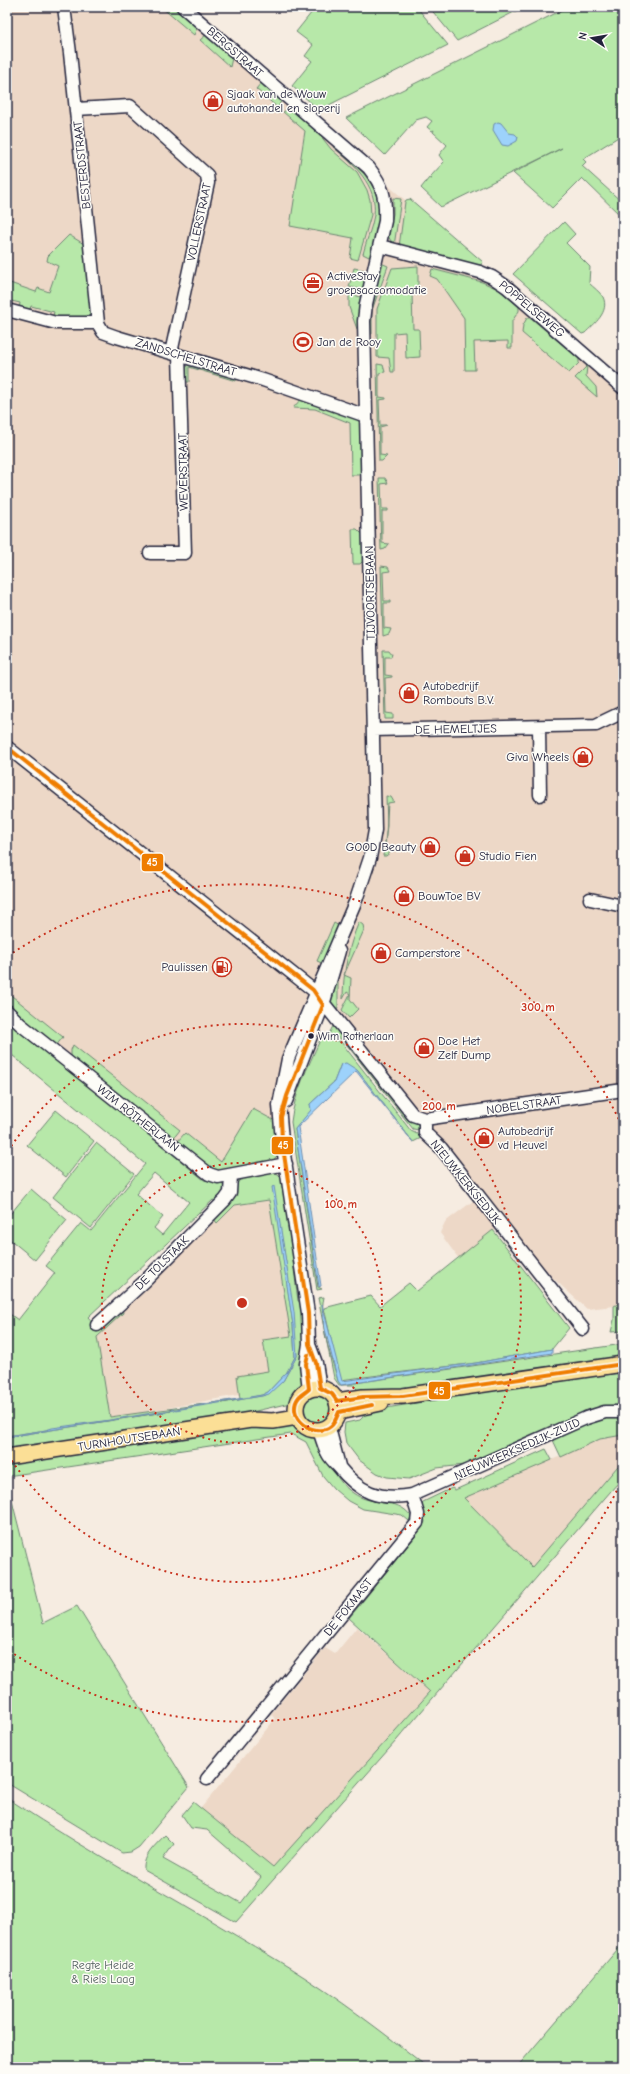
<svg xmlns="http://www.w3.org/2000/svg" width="630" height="2074" font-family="'Comic Neue',sans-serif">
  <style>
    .built { fill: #edd8c7 }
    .green { fill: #b7e8a9; stroke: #6c8572; fill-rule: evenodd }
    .water { fill: #9dd2fb; stroke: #6c8cae }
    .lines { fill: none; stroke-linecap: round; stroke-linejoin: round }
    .minor-casing { stroke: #22223b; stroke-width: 15 }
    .major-casing { stroke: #22223b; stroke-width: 18 }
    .minor { stroke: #fdfcf7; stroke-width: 12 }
    .major { stroke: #fbdf96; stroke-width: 15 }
    .bus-1-casing { stroke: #fdfcf7; stroke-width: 7 }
    .bus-1 { stroke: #ef7d00; stroke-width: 4 }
    .ring { fill: none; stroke: #c8321e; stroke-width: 2; stroke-dasharray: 2 4 }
    .bus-dot { fill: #22223b; stroke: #fdfcf7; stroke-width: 1.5 }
    .labels { text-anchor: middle; stroke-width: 3; stroke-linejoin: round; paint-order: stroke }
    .bus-label { font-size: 11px; fill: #22223b; stroke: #fdfcf7; text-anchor: start }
    .street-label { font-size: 12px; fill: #22223b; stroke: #fdfcf7 }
    .poi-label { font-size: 12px; fill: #22223b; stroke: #fdfcf7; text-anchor: start }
    .park-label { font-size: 12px; fill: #4f5d5c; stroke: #fdfcf7 }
    .centre { fill: #c8321e; stroke: #fdfcf7; stroke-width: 2 }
    .ring-label { font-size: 12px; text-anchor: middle; font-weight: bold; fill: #c8321e; stroke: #fdfcf7; stroke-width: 3; stroke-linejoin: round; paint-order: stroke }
    .line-badge { stroke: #fdfcf7; stroke-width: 1.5 }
    .badge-label { font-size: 11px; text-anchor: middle; font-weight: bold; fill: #fff }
  </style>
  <rect width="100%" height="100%" fill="#f6ece1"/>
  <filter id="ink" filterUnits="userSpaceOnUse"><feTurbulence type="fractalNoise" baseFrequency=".025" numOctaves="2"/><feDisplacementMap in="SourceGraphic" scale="8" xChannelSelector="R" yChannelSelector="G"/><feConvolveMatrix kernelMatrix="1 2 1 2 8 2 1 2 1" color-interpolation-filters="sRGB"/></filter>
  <g filter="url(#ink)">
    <!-- built -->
    <path class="built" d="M7 7H179L623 386V1305L587 1309 498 1228 459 1259 440 1233 445 1222 477 1198 326 1006 306 1046 276 1156 303 1383 108 1419 93 1337 224 1200 212 1171 75 1067 7 1004Z
      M623 1435V1460L532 1567 464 1498 600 1439Z
      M357 1627 430 1692 273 1868 201 1808 275 1719 271 1714 325 1648 335 1654Z"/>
    <!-- green -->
    <path class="green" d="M161 7H173L197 28 194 35Z
      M316 7H419V10L448 45 319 110 292 86 312 61 305 56 313 45 296 32Z
      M429 7H524L457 41Z
      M568 7H623V134L583 159 586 162 582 166 623 203V218L582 178 552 208 513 173 562 148 441 207 421 188 429 178 432 179 430 177 444 162 439 155 447 145 433 132 434 130 432 131 427 127 432 121 426 117 416 120 385 155 346 118Z
      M206 35 232 58 230 67 200 40Z
      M261 83 281 101 278 108 256 89Z
      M290 108 320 135 331 149 357 172 367 190 370 200 371 215 358 260 350 258 353 238 290 226 305 131 283 112Z
      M334 145C357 165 379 183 380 215 380 229 374 244 371 258L363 254C366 241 372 228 374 215 378 185 353 164 333 147Z
      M393 198 401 199 394 246 388 236 393 214Z
      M410 199 483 262 479 267 399 247 405 202 406 200Z
      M564 222 575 234 566 243 590 267 589 283C593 287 600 292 603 297 610 312 594 324 585 333L582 334 513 274Z
      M69 235 84 244 93 312 90 313V316L86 318 52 319 54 312 31 306 29 312 19 309 20 303 7 300V282L36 292 38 288 49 292 58 266 47 261 48 256Z
      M381 263 388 266 372 310V334H369L372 302Z
      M418 266V292L412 293 413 329H419L420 357 406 358 405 332 394 333V372H391L389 358 377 357V309L392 268Z
      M354 268 365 270 367 274 364 287 359 289 349 287Z
      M432 269 482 282 498 289 519 307V311L512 321V348H508V341L474 342 475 370H465L464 318 437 279 430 276Z
      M349 294 361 297 359 327 357 329 349 307Z
      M527 318H531L579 359V363L569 373 522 333 523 325Z
      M192 363 237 377 236 381 189 367V382H186L185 368Z
      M377 364 383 365 385 372 379 373V397L386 398V399L379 400 380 425H387L380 427V455L387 456 382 461H379Z
      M587 366 586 376 596 387 597 397 575 378Z
      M301 399 353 417 360 422 363 471 359 475H351L350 423 315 409 293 408Z
      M379 478H385L388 483 381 484 382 509H388V511H382V543L389 544 385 549 381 550Z
      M352 529H357L364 536 365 559 360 564H353Z
      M381 566 388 567 390 571 383 572 384 601H390V603H384V628L391 629 389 634 383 636Z
      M383 650H389L392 654 391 657H385V675L392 676V677L385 678 386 713 393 714V719H385Z
      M386 796 391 797 394 802 388 803 385 850 392 851 386 856H383L387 826Z
      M359 922 363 925 364 930 344 975 351 978 350 999 358 1009 349 1018 342 1010 350 994 347 992 343 999C343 973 348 947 359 922Z
      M334 923 339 926 324 964 317 961Z
      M338 974V1007L336 1011 330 1001Z
      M7 992 63 1037 55 1047 7 1007Z
      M7 1019 204 1180 222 1183 227 1191 217 1202 213 1200 88 1317 99 1329 122 1307 123 1313 97 1337 110 1417 240 1399 237 1376 268 1371 263 1340 291 1336 269 1200 235 1205 217 1223 213 1218 241 1178 275 1172 283 1178 295 1260 293 1261 298 1301H301L304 1321 303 1386 290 1403 243 1414 7 1452V1437L171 1411 7 1436V1312L18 1320 55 1273 46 1266 81 1223 91 1231 145 1164 7 1051ZM154 1173 189 1202 162 1235 154 1228 163 1217 136 1194ZM273 1186 288 1275 297 1356 283 1381 266 1395 222 1403 262 1395 268 1392 287 1372 295 1357 293 1325Z
      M334 1024 404 1114 420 1126 419 1130 413 1129 343 1040 329 1034Z
      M327 1037 341 1042 411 1131 423 1137 413 1142 357 1070 341 1064 334 1082 310 1104 312 1110 295 1129 318 1287 322 1289 317 1290 291 1122C294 1094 308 1067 320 1040Z
      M73 1045 180 1130 172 1140 71 1060V1050Z
      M253 1109 275 1121 279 1153 273 1161 214 1171 176 1143 185 1133 221 1162Z
      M56 1110 94 1141 66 1177 27 1145Z
      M96 1143 134 1174 91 1228 53 1197Z
      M31 1189 67 1220 35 1260 7 1237V1218Z
      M493 1230 569 1328 552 1349 476 1363 340 1380 324 1308 371 1296 380 1306 409 1283 417 1291Z
      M324 1297C318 1323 331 1355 338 1381L341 1385 623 1344V1359L404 1389 358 1390 353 1385H339L334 1378 318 1298Z
      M623 1301V1331L611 1332 614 1320V1306Z
      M623 1369V1408L473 1464 437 1468 409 1479 387 1477 377 1473 359 1460 346 1443 344 1432 345 1423 360 1420 363 1417 362 1412Z
      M303 1409a14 14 0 1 1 28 0a14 14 0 1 1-28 0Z
      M623 1417V1435L600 1439 561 1457 552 1438 596 1419Z
      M289 1422C294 1423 298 1426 302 1429 306 1432 312 1433 315 1437 330 1455 331 1478 353 1493 372 1507 396 1496 411 1516L409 1521 402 1515 363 1509 348 1501 334 1489 323 1476 306 1442 291 1434 7 1476V1462Z
      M546 1449 552 1460 464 1498 532 1567 623 1460V1477L396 1741 236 1922 144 1870C143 1855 155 1846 165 1835L174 1844 163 1859 241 1903 261 1877 207 1830 191 1828 182 1815 193 1802 273 1867 430 1692 349 1618 418 1533 425 1522 422 1507 423 1502 452 1488 455 1490Z
      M7 1481 43 1623 77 1606 189 1787 139 1847 131 1852 122 1853 7 1783Z
      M7 1798C99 1859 196 1910 290 1968 338 1998 383 2032 427 2067H7Z
      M623 1943V2067H517Z"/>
    <!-- water -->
    <path class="water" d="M498 122 501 123 509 133 515 134 518 137 517 141 508 146 502 145 493 130 494 124Z
      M346 1063 357 1070 413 1142 356 1071 298 1127 321 1286 319 1287 295 1129 311 1110 310 1104 334 1082 341 1064Z
      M274 1186 294 1312 297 1356 283 1381 269 1394 262 1396 7 1437V1436L46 1430 52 1428 110 1420 262 1395 268 1392 287 1372 295 1357 293 1325 272 1187Z
      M322 1304 342 1381 476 1363 552 1349V1353L341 1385 338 1381 324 1325Z"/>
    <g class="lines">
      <defs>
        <path id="minor" d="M64 7 70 53 98 323
          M183 7 369 168C383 186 386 197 385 221L366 304 364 321 375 830 370 858 356 900 288 1059 279 1105 282 1141 308 1313 309 1344 306 1364 309 1389
          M76 109 130 106 207 175 208 183 171 353
          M380 246 480 272 492 277 507 287 623 388
          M7 310 56 323H98L103 332 117 337 263 380 366 416
          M150 553H185L179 355
          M539 727 540 795
          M373 730 596 725 623 712
          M7 747 313 990 413 1115 425 1119 623 1090
          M590 899 623 906
          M7 1011 20 1024 209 1174 218 1177 286 1164
          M286 1101 323 1005 339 951
          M425 1119V1133L441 1148 583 1329
          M97 1325 145 1281 225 1200 230 1193 231 1175
          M310 1347 316 1363 320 1388
          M329 1428 339 1466
          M319 1431C322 1438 324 1447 328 1454 330 1458 334 1462 338 1466 359 1492 378 1501 412 1495L586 1418 605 1412H623
          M207 1779 417 1523 418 1514 412 1495"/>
        <path id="major" d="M296 1409a21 21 0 1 1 42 0a21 21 0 1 1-42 0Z
          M337 1401 363 1397 403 1396 623 1364
          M339 1412 381 1403
          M7 1457 251 1420 273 1421 297 1417"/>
      </defs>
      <!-- minor casing -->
      <use href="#minor" class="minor-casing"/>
      <!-- major casing -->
      <use href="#major" class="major-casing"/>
      <!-- minor -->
      <use href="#minor" class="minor"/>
      <!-- major -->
      <use href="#major" class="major"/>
      <defs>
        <path id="bus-1" d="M7 747 313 990 323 1005 287 1096 281 1117 282 1141 308 1313 309 1344 316 1363 320 1388 332 1394 337 1401 363 1397 403 1396 623 1364
          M308 1355 306 1364 309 1389C306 1392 302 1394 299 1397 284 1416 314 1440 331 1426 335 1423 337 1416 339 1412L372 1405"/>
      </defs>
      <!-- bus-1 casing -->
      <use href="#bus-1" class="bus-1-casing"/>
      <!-- bus-1 -->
      <use href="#bus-1" class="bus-1"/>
    </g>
  </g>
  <!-- distance rings -->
  <g class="ring">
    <circle cx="242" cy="1303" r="140"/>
    <path d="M8 1151A279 279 0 1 1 8 1455"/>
    <path d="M622 1480A419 419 0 0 1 8 1650M8 956A419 419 0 0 1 622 1126"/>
  </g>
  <!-- icons -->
  <defs>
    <symbol id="shop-ring" viewBox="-11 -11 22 22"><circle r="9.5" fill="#fdfcf7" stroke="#c8321e" stroke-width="1.5"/><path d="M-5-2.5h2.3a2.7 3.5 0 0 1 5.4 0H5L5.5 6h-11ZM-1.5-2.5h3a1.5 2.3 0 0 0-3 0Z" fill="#c8321e"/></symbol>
    <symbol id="office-ring" viewBox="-11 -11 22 22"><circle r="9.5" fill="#fdfcf7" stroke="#c8321e" stroke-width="1.5"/><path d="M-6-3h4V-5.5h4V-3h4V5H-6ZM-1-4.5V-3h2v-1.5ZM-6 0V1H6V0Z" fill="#c8321e"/></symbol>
    <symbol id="stadium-ring" viewBox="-11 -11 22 22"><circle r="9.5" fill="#fdfcf7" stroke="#c8321e" stroke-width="1.5"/><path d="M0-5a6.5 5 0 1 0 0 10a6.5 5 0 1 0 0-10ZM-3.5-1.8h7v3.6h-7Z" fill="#c8321e"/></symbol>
    <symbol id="fuel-ring" viewBox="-11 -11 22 22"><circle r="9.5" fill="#fdfcf7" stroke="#c8321e" stroke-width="1.5"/><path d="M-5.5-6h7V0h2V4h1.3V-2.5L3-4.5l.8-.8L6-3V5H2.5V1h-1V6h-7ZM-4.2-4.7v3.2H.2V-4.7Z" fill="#c8321e"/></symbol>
  </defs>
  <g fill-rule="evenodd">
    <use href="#shop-ring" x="202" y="90" width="22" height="22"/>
    <use href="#office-ring" x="302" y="272" width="22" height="22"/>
    <use href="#stadium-ring" x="292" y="331" width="22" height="22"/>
    <use href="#shop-ring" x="398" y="682" width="22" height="22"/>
    <use href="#shop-ring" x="572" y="746" width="22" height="22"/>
    <use href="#shop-ring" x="419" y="836" width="22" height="22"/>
    <use href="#shop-ring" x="454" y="845" width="22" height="22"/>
    <use href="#shop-ring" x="393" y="885" width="22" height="22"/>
    <use href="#shop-ring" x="370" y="942" width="22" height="22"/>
    <use href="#fuel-ring" x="211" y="956" width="22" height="22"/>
    <use href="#shop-ring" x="413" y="1037" width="22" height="22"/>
    <use href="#shop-ring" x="473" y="1127" width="22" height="22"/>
  </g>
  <!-- markers -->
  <circle class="bus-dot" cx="311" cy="1036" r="3.5"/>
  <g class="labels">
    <!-- bus labels -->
    <g class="bus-label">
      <text x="318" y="1040">Wim Rotherlaan</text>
    </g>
    <!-- street labels -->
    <g class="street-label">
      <text transform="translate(235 52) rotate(41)" y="4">BERGSTRAAT</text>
      <text transform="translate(82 165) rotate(-96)" y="4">BESTERDSTRAAT</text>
      <text transform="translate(199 222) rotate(-78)" y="4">VOLLERSTRAAT</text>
      <text transform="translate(532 309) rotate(40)" y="4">POPPELSEWEG</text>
      <text transform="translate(186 357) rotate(17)" y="4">ZANDSCHELSTRAAT</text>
      <text transform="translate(183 472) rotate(-91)" y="4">WEVERSTRAAT</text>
      <text transform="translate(370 593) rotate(-91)" y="4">TIJVOORTSEBAAN</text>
      <text transform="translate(456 729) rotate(-1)" y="4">DE HEMELTJES</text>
      <text transform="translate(524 1105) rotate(-8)" y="4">NOBELSTRAAT</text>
      <text transform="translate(138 1118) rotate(38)" y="4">WIM RÖTHERLAAN</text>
      <text transform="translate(466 1182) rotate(51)" y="4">NIEUWKERKSEDIJK</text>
      <text transform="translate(162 1263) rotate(-45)" y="4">DE TOLSTAAK</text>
      <text transform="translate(129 1439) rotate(-9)" y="4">TURNHOUTSEBAAN</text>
      <text transform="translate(517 1449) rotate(-24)" y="4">NIEUWKERKSEDIJK-ZUID</text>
      <text transform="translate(348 1607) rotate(-51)" y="4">DE FOKMAST</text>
    </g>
    <!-- poi labels -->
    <g class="poi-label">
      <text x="227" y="98">Sjaak van de Wouw<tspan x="227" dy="14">autohandel en sloperij</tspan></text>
      <text x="327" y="280">ActiveStay<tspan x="327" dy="14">groepsaccomodatie</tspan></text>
      <text x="317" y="346">Jan de Rooy</text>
      <text x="423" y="690">Autobedrijf<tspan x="423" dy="14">Rombouts B.V.</tspan></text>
      <text x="569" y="761" text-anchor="end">Giva Wheels</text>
      <text x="416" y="851" text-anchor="end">GOOD Beauty</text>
      <text x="479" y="860">Studio Fien</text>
      <text x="418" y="900">BouwToe BV</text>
      <text x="395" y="957">Camperstore</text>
      <text x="208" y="971" text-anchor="end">Paulissen</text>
      <text x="438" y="1045">Doe Het<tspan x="438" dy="14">Zelf Dump</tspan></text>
      <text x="498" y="1135">Autobedrijf<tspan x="498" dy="14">vd Heuvel</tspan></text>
    </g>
    <!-- park labels -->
    <g class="park-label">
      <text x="103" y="1969">Regte Heide<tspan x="103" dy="14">&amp; Riels Laag</tspan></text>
    </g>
  </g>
  <circle cx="242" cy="1303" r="6" class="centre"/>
  <g class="ring-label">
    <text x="538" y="1011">300 m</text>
    <text x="439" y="1110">200 m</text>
    <text x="341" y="1208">100 m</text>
  </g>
  <g class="line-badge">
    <rect x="141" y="853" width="23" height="19" rx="4" fill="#ef7d00"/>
    <rect x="271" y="1136" width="23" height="19" rx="4" fill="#ef7d00"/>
    <rect x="428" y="1381" width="23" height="19" rx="4" fill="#ef7d00"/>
  </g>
  <g class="badge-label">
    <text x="152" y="866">45</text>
    <text x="283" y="1149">45</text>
    <text x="439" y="1395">45</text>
  </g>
  <!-- margin -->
  <rect width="630" height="2074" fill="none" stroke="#fdfcf7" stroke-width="24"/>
  <rect x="12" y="12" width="606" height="2050" fill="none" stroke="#22223b" stroke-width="1.5" filter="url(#ink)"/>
  <!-- north arrow -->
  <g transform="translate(592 38) rotate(282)" stroke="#fdfcf7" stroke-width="3" paint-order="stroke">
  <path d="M0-3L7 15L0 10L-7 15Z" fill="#22223b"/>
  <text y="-6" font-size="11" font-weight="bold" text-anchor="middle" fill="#22223b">N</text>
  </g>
</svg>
